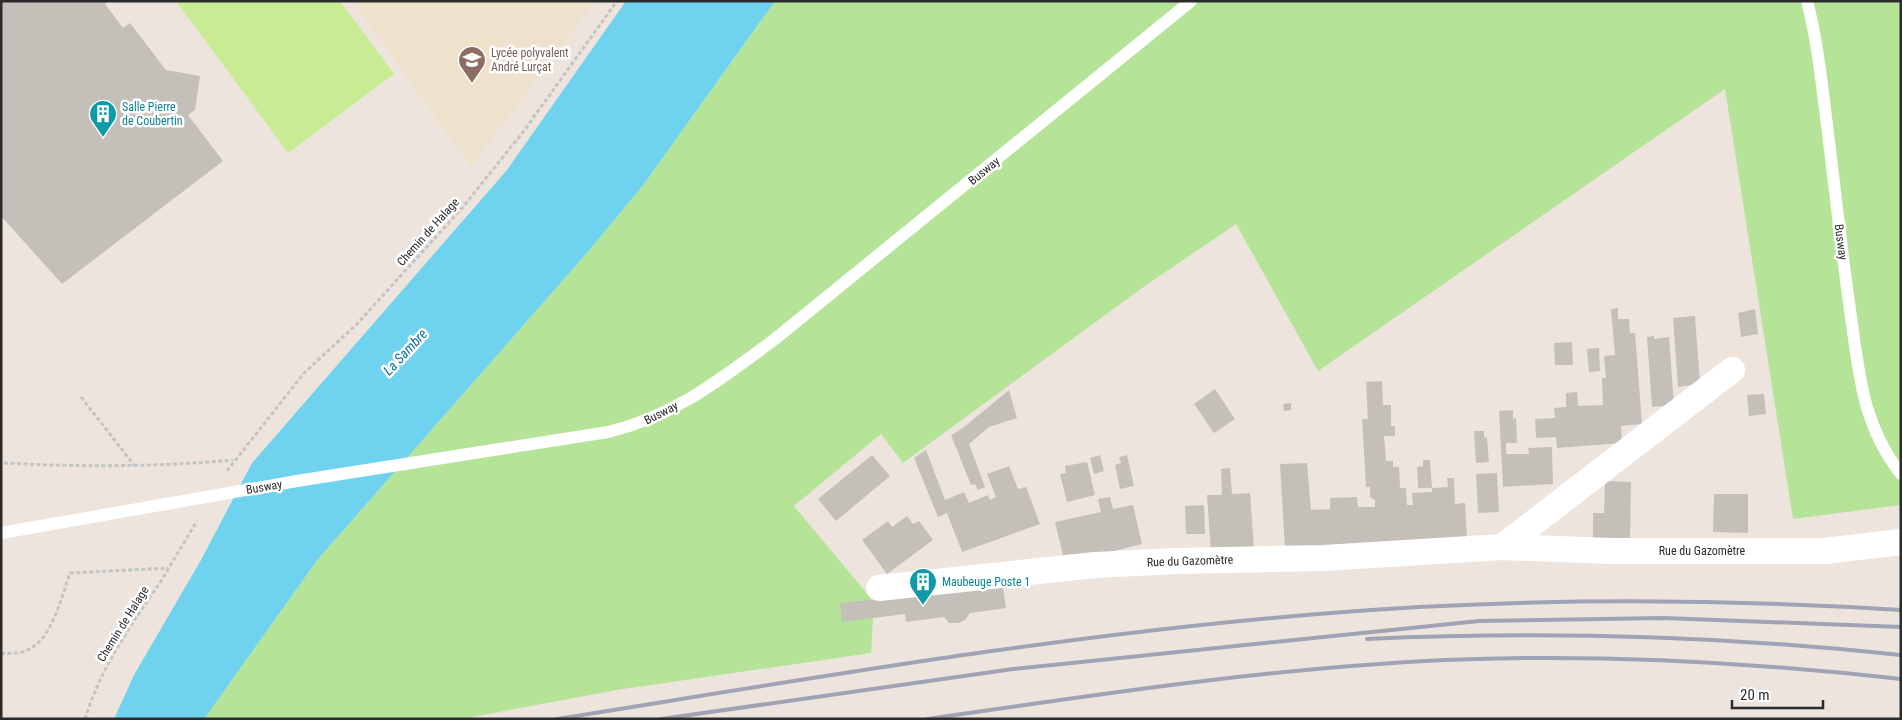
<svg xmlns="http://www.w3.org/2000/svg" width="1902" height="720" font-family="'Roboto Condensed',sans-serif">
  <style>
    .education { fill: #eee2cc }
    .green { fill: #b5e499 }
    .pitch { fill: #c9eb94 }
    .water { fill: #6fd2ef }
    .building { fill: #c5bfb9 }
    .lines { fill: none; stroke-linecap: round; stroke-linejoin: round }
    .path { stroke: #c4c4c4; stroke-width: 3; stroke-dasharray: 4 2.5; stroke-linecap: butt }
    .lane { stroke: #fff; stroke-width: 12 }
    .street { stroke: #fff; stroke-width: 26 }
    .rail { stroke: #9fa3b5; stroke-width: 4 }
    .labels { text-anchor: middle; stroke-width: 5; stroke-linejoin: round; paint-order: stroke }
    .education-label { font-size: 12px; fill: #785e54; stroke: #fff; text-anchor: start }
    .culture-label { font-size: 12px; fill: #0d838f; stroke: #fff; text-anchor: start }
    .street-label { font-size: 12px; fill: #2b2b2b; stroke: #fff }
    .water-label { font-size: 14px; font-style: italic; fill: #0d709d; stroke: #fff }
  </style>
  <rect width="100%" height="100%" fill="#ede5dd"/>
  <!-- education -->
  <path class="education" d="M352 1H596L471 167Z"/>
  <!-- green -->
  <path class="green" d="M775 1H1901V505L1793 519 1725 89 1318 371 1236 224 1142 288 903 463 881 434 794 506 874 602 871 653 617 690 461 719H204L318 559 586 254 644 184Z"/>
  <!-- pitch -->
  <path class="pitch" d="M176 1H340L394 74 288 153Z"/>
  <!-- water -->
  <path class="water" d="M626 1H775L644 184 586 254 318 559 204 719H114L134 675 201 560 252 463 507 170Z"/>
  <!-- building -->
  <path class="building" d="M1 1H109L105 4 123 28 130 23 166 70 200 76 195 110 188 115 223 161 62 284 1 216Z
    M1618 308V319H1629L1630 333H1635L1642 424 1621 426 1622 443 1557 448 1556 437 1536 438 1535 419 1555 418 1554 408 1566 407V393L1577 392 1578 406 1603 405 1602 378H1606L1604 356 1615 355 1611 309Z
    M1755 309 1758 334 1741 337 1738 313Z
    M1695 316 1700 384 1678 387 1673 318Z
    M1654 336V339L1669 337 1674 405 1652 407 1647 337Z
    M1572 342 1573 365H1555L1554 343Z
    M1599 348 1600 371 1589 372 1587 349Z
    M1382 381 1383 405H1391V426H1395V436H1384L1386 461H1393V467H1399L1400 488H1406L1407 505H1413L1412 493 1432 492V488L1448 487 1447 478H1454L1455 504 1465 503 1467 539 1285 549 1280 464 1307 463 1311 510 1330 509V498L1357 497 1358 507H1375V500L1370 497V487H1366L1362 419H1368L1366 382Z
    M1215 389 1235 419 1214 433 1194 404Z
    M1009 390 1017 418 989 427 969 444 985 487 978 490 975 484 971 485 951 435 963 428Z
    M1764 394 1766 414 1749 416 1747 395Z
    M1291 403V410L1284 411 1283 404Z
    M1513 410V419L1516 418 1517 443H1506V454H1529L1528 448 1552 447 1553 484 1503 487 1499 411Z
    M1474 431H1484V437L1487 438 1489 462 1476 463Z
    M926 450 945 500 964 492 969 503 988 495 990 500 996 497 987 474 1009 466 1018 489 1026 487 1040 524 962 552 947 513 938 517 914 458Z
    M872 455 890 476 836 521 818 499Z
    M1100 455 1104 471 1094 474 1090 458Z
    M1127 455 1134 486 1120 489 1115 465 1121 463 1119 457Z
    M1423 460H1430L1432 488H1418L1417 467 1423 466Z
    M1087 462 1095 495 1067 502 1060 474 1066 473 1065 466Z
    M1230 468 1232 494 1250 493 1254 549 1211 552 1207 495H1222L1221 469Z
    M1497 473 1499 512 1478 513 1476 474Z
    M1605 481 1631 482 1630 543 1593 542V513H1604Z
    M1714 494H1748V533L1713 532Z
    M1110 497 1113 509 1133 505 1142 544 1065 563 1055 522 1101 512 1098 499Z
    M1204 505 1205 534H1186L1185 506Z
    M907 516 913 524 919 521 933 540 887 574 862 540 888 521 892 527Z
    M1003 587 1006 608 970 613 965 620 958 623H949L944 617 906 622 905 614 842 622 840 603Z"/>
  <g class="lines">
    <!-- path -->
    <path class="path" d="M81 397 134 465
      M4 463C80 467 156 467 233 460
      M227 471 304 373 357 324 463 207 523 132 617 1
      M1 653C6 654 11 653 17 653 51 649 60 600 70 573L168 568
      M85 719C101 667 131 625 161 581 173 561 185 541 197 521"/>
    <!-- lane -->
    <path class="lane" d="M1807 1C1817 39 1821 78 1826 117 1834 181 1841 246 1850 310 1859 371 1861 423 1901 474
      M1 533 297 481 608 432C675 416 721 379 775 339L1191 1"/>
    <!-- street -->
    <path class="street" d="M1502 547 1732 370
      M879 588 1095 565 1177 561 1324 558 1502 547 1611 551H1825L1901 542"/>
    <!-- rail -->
    <path class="rail" d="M1367 639C1545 631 1724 636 1901 655
      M557 719C814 678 1071 633 1331 613 1520 598 1711 598 1901 610
      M661 719 1013 669 1479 621 1664 618 1901 627
      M928 719C1100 694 1272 668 1445 660 1596 654 1750 662 1901 679"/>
  </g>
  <!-- icons -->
  <defs>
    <symbol id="school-pin" viewBox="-11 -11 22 30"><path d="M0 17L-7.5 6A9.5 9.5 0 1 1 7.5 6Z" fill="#8d6e63" stroke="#fff"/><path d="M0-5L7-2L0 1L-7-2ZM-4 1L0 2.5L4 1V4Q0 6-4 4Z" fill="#fff"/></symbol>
    <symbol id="building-pin" viewBox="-11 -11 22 30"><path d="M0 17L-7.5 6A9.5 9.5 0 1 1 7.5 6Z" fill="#0f9aa8" stroke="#fff"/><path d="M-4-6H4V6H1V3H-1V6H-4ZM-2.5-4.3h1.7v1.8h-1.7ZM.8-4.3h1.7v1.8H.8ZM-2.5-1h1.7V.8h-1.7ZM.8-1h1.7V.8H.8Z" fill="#fff"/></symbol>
  </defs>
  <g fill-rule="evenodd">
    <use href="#school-pin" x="456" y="44" width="32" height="43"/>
    <use href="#building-pin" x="87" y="98" width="32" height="43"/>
    <use href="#building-pin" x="907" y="566" width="32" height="43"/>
  </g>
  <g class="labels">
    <!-- education labels -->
    <g class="education-label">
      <text x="491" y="57">Lycée polyvalent<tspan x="491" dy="14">André Lurçat</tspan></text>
    </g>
    <!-- culture labels -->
    <g class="culture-label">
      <text x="122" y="111">Salle Pierre<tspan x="122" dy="14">de Coubertin</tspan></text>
      <text x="942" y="586">Maubeuge Poste 1</text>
    </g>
    <!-- street labels -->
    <g class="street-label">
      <text transform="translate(984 171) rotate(-39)" y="4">Busway</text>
      <text transform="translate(428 232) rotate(-48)" y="4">Chemin de Halage</text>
      <text transform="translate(1841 242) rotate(83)" y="4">Busway</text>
      <text transform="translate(661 413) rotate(-27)" y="4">Busway</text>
      <text transform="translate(264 487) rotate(-10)" y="4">Busway</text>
      <text x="1702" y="555">Rue du Gazomètre</text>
      <text transform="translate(1190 561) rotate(-2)" y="4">Rue du Gazomètre</text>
      <text transform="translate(123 624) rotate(-58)" y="4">Chemin de Halage</text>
    </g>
    <!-- water labels -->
    <g class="water-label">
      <text transform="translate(405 352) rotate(-47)" y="5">La Sambre</text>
    </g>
  </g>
  <!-- border -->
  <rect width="1902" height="720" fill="none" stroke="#2b2b2b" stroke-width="5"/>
  <!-- scale -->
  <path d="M1732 700v8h91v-8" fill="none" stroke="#2b2b2b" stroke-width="2.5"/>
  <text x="1740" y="700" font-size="15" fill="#2b2b2b" stroke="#ffffff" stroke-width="4" paint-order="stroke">20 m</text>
</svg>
